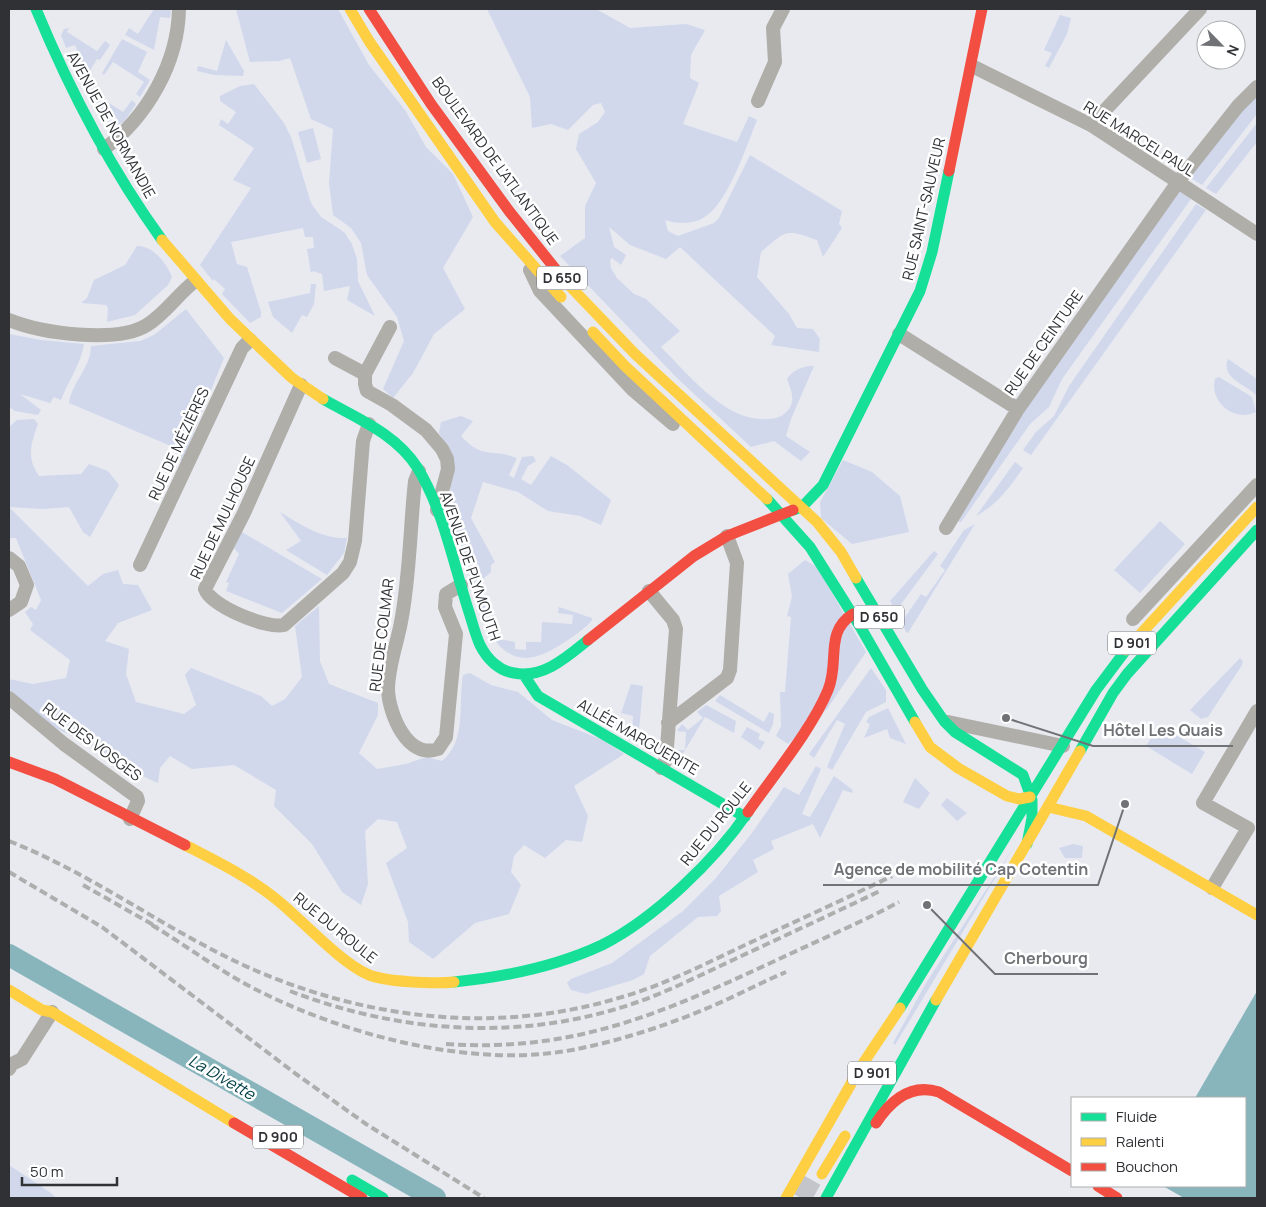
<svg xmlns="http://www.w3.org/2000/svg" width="1266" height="1207" font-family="Manrope,sans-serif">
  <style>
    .green { fill: #d1d8ec }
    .water { fill: #88b5bc }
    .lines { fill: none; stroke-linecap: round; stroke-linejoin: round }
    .river { stroke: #88b5bc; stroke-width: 22 }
    .primary-tunnel { stroke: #c3c5cb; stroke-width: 21; stroke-dasharray: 21 11; stroke-linecap: butt }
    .street { stroke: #b0aea9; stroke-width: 14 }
    .fast { stroke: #16e098; stroke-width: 11 }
    .slow { stroke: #ffcf43; stroke-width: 11 }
    .jam { stroke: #f24e42; stroke-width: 11 }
    .rail { stroke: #aeaeaf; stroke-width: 4; stroke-dasharray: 8 4; stroke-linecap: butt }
    .labels { text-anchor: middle; stroke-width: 5; stroke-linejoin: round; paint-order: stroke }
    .shield { fill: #fff; stroke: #6d6f72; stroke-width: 1 }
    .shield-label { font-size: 14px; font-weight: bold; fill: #2f3135 }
    .street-label { font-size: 15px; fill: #2f3135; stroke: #fff }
    .water-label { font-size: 16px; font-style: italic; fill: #054248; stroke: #fff }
    .leader { fill: none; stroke: #707276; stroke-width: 2 }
    .callout-dot { fill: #707276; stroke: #fff; stroke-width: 2 }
    .callout-label { font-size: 16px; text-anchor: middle; font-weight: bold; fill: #707276; stroke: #fff; stroke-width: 5; stroke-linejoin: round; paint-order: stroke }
  </style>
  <rect width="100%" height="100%" fill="#e8eaf0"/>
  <!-- green -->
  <path class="green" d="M154 9H171L170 18 160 17 154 50 125 35 129 28 138 34Z
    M236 9H338L369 65 405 110 426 147 453 174 473 217 443 268 465 309 434 334 413 373 393 398 383 389 404 341 397 317 367 275 361 243 351 228 333 215 329 183 333 129 311 119 290 58 279 61 250 62Z
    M487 9H596L630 28 686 24 705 30 691 55 690 78 699 83 683 124 737 142 749 116 757 120C747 145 728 202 706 216 694 225 678 224 665 220L668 231 678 236 714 223 719 218 750 155 842 211 839 224 842 228 823 257 817 240C784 228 786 231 761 252L757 277 789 314 797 328 813 329 820 339 819 352 771 345 775 336 680 247 666 259 630 245 609 227 614 247 626 255 621 265 612 258 610 260 611 268 617 278 634 294 646 299 680 331 661 347C688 374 726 422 766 419 772 419 780 418 784 414 797 404 792 392 787 379 791 371 804 365 814 366L791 419 786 436 810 452 801 461 774 441 751 447 677 378 560 256 585 238V206L596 183 576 149 579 134 598 122 605 112 601 103 593 105 568 130 551 124 532 128 530 97Z
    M1060 15 1071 18 1067 34 1049 68 1045 66 1052 53 1044 50Z
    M69 28 67 32 97 51 105 41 110 45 100 60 97 59 88 74 75 45 66 48 61 35 64 29Z
    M122 39 147 52 138 72 150 80 140 97 136 94 144 82 113 62 104 75 102 73Z
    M226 40 244 71 243 76 214 75 197 71 198 66 217 71Z
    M254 84 284 123 291 137 311 203 321 217 344 232 352 244 357 259 358 281 375 316 347 300 350 286 324 291 322 274 313 271 311 273 307 249 314 248 313 237H305L303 228 231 242 237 264 247 267 261 312V317L250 323 222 294 225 289 214 279 213 281 200 265 251 188 233 180 254 148 219 125 221 119 228 124 236 112 220 101V96L240 86Z
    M88 92H92L123 112 132 100 136 104 124 122 115 126C105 122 89 103 88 92Z
    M1257 95V114L1202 185 1189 177 1224 131Z
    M1257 123V142L1216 194 1206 188Z
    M313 128 321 159 307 163 298 132Z
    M1178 190 1191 199 1062 379 1049 407 1030 424 961 522 954 521 1023 413Z
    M1196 204 1206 210 1031 455 1023 450 1036 432 1054 416 1069 386Z
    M137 246C153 245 167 264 172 277L168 285 135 315 107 322 108 308 106 305 81 303 87 298 94 280 125 265Z
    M311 284H316L314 304 307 317 302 315 292 333 273 317 268 302 310 293Z
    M186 309 224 358 182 461 173 459 178 449 69 403C72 382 91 367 91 346L140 341 154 335Z
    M9 334 41 340 84 344C81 364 68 381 61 400L54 397 50 403 20 394 41 410 38 415 15 411 9 407Z
    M1228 359 1257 379V396C1248 385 1220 379 1228 359Z
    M1219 377 1252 397 1256 412C1234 423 1209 401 1215 379Z
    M461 416 473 421 461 436C483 460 491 448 517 458L509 475 514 478 522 457 533 456 536 461 528 466 521 479 531 485 551 456 567 465 611 500 601 525 580 516 548 511 518 492 483 482 471 518 495 562 491 565V572L482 580 486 616 484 622 453 526 449 481 451 454 439 433 441 422Z
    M34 419 38 424C31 444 26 457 39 476L81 474 89 464 108 471 119 485 90 537 83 532 69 507 43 509 9 507 88 586 103 574 118 570 123 584 138 585 152 610 118 623 105 641 129 649 126 674 136 702 184 714 196 705 185 675 191 668 261 696 272 706 285 699 302 677 295 626 319 606 320 661 329 684 378 703V715L359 753 377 769 406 764 426 757 442 761C467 741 458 704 463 675L470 673 491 685 518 692 552 720 603 740 624 754 574 786 588 816 582 842 566 840 545 858 524 845 514 856 511 872 521 885 509 914 475 923 433 959 409 942 408 922 386 863 407 848 397 822 378 819 365 831 368 884 361 905 342 892 312 844 274 806 276 790 234 765 192 769 170 756 160 768 158 783 136 773 87 743 42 722 9 689V679L33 684 66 678 70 660 30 630 33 624 25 612 31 607 36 610 41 600 16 538H9V427L17 420Z
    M843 460 872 472 900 496 909 532 852 544 821 518 820 502Z
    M1015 462 1023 468C1010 487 997 505 976 516Z
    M280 512C301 525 322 539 347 538L344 553 327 575 286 550 301 541Z
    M1160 521 1185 544 1140 593 1114 570Z
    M975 524 908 633H907L901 623 921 594 926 597 945 570 940 566 964 530Z
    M242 532 322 579 282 613 226 591 229 583 226 582 239 554 233 547Z
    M934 551 938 554 896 611 890 601Z
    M805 560 817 567 866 652 827 709 788 744 776 736 781 726 780 692H785L791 617 787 616 792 597 788 574Z
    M559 607 592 618V620C586 628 576 634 568 640 541 658 516 670 493 638L515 642V649L526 650V642H541L542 622 572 624 573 615 558 613Z
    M1240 658 1243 661 1242 665 1208 717 1201 719 1190 710Z
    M871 668 886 690V702L866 712 832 770 827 767 845 724 837 720 814 758 809 754Z
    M631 684 643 686 638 741 632 736 633 716 621 713Z
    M720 695 764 722 769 712 774 714 773 724 769 733 715 701Z
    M706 705 736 721 734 733 705 717 676 765V750H685L686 732 677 731 682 724 688 730 703 718 697 712Z
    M888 708 906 744 890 738 887 729 864 738 870 724 866 722 869 717Z
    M1159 725 1205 752 1192 774 1146 746Z
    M747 727 760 734 758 739 765 742 760 750 741 737Z
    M816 766 821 769 802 814 810 817 834 776 853 790 852 793 843 790 820 838 813 824 771 841 774 849 753 860 758 872 719 896 721 911 717 916 698 917 650 956 644 974 633 980 586 994 571 990 567 983 571 979 612 963 683 911 715 879 752 833 784 787 799 795Z
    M915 778 930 793 919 809 903 802Z
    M947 798 967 813 957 821 941 805Z
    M1073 844 1083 846 1082 858H1065L1059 848Z
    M1015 845 895 1045 893 1043 926 983Z
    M9 1165 51 1193 56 1198H9Z"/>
  <!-- water -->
  <path class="water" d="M1257 991V1198H1184L1163 1186H1245V1098H1195Z"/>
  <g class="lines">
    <!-- river -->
    <path class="river" d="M9 955 435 1198"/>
    <!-- primary-tunnel -->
    <path class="primary-tunnel" d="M801 1198 816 1171"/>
    <!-- street -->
    <path class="street" d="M972 66 1091 125 1257 234
      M758 101 775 62 773 28 783 9
      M1091 125 1200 9
      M104 149C147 117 178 63 179 9
      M530 270 540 291 633 390 673 424
      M9 320C41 333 116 344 147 325 165 314 178 294 195 281
      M390 327 365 374V384L367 391 392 405 426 430 442 449 447 459 448 469 437 510
      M899 334 1018 409
      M335 358 365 374
      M301 385 244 513 205 589C211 606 266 629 284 625L343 573 350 562 355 541 363 441 369 424
      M419 471 415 481C410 527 410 576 401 622 397 644 388 667 388 690 389 713 407 760 438 749L446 737 456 634 445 607 446 594 461 585
      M946 528 1018 409 1178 182 1238 106 1257 87
      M9 558 19 566 27 585 21 602 9 610
      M140 565 242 348 250 340
      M649 591 673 620 676 629 666 760 661 768
      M1133 619 1257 485
      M9 698 64 744 137 797 138 801 130 819
      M948 722 1063 746
      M668 723 727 678 730 670 737 563 727 536
      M1212 888 1248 828 1203 803 1257 711
      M9 1069 12 1064 22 1059 52 1012"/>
    <!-- fast -->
    <path class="fast" d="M36 9C70 91 110 168 162 240
      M323 399C356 418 395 433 417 467 443 509 453 562 468 609 472 621 475 634 480 645 487 659 499 671 514 673 543 679 567 657 588 640
      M767 499 810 547 861 628 915 722
      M793 510 802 507 823 485 920 291 932 252 949 171
      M856 578 922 689 944 721 955 732 1023 775 1032 800V818L1027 844
      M524 675 538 696 745 817
      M1080 751 1113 693 1127 674 1257 530
      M454 982C505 977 555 967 602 945 654 919 715 860 748 812
      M900 1008 1096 690 1126 650
      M352 1180 383 1198
      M826 1198 936 1000"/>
    <!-- slow -->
    <path class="slow" d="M350 9 369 41 495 222 561 297
      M162 240 230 319 292 378 323 399
      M565 281 635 354 817 522 841 552 856 578
      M593 332 625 366 767 499
      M1126 650 1257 507
      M915 722 930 747 958 768 1007 796 1019 799 1030 797
      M1048 807 1086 816 1257 915
      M185 845C216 861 249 877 276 899 302 920 339 961 367 974 383 982 436 984 454 982
      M9 990 42 1010 52 1012 234 1123
      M936 1000 1080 751
      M822 1174 845 1136
      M786 1198 860 1068 900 1008"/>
    <!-- jam -->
    <path class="jam" d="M369 9 431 104 509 211 565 281
      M949 171 982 9
      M588 640 694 556 727 536 793 510
      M9 762 55 779 185 845
      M748 812C773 776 812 729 828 690 840 662 824 632 853 614
      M234 1123 362 1198
      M876 1123C891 1100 911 1083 939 1092L1072 1171
      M1098 1186 1117 1198"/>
    <!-- rail -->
    <path class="rail" d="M9 841C90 873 162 927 241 964 360 1019 495 1036 622 997 664 985 705 964 745 945 794 922 843 900 892 876
      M9 872 102 927 296 1074 366 1124 484 1198
      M83 885 157 927
      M152 925C185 945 217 969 251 987 343 1035 474 1070 577 1049 622 1040 668 1025 710 1007 736 996 760 983 786 972
      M290 991C393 1031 509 1041 616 1009 658 997 696 977 735 959 784 936 834 913 882 890
      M446 1044C575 1053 665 1012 779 959 819 940 860 923 899 902"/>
  </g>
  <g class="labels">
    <!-- shield labels -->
    <g class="shield">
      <rect x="537" y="266.5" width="50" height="23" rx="4"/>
      <rect x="854" y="605.5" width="50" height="23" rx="4"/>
      <rect x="1108" y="631.5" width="48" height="23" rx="4"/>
      <rect x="848" y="1061.5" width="48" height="23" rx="4"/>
      <rect x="253" y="1125.5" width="50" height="23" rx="4"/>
    </g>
    <g class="shield-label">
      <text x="562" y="283">D 650</text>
      <text x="879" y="622">D 650</text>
      <text x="1132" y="648">D 901</text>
      <text x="872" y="1078">D 901</text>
      <text x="278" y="1142">D 900</text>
    </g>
    <!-- street labels -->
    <g class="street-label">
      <text transform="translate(111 125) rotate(61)" y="5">AVENUE DE NORMANDIE</text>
      <text transform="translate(1139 139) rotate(32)" y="5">RUE MARCEL PAUL</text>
      <text transform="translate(495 161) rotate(54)" y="5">BOULEVARD DE L'ATLANTIQUE</text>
      <text transform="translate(924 209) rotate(-77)" y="5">RUE SAINT-SAUVEUR</text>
      <text transform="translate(1044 343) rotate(-55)" y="5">RUE DE CEINTURE</text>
      <text transform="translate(179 444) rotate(-65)" y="5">RUE DE MÉZIÈRES</text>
      <text transform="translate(223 518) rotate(-65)" y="5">RUE DE MULHOUSE</text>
      <text transform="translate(470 566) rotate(71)" y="5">AVENUE DE PLYMOUTH</text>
      <text transform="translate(382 635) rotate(-83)" y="5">RUE DE COLMAR</text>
      <text transform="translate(638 737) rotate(30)" y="5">ALLÉE MARGUERITE</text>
      <text transform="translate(92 742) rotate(37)" y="5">RUE DES VOSGES</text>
      <text transform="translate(716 824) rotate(-51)" y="5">RUE DU ROULE</text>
      <text transform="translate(335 928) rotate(39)" y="5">RUE DU ROULE</text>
    </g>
    <!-- water labels -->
    <g class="water-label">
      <text transform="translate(222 1077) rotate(30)" y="6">La Divette</text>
    </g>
  </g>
  <!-- callouts -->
  <path class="leader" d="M1006 718L1093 746H1233M1125 804L1098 885H823M927 905L995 974H1098"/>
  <g class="callout-dot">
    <circle cx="1006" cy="718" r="5"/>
    <circle cx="1125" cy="804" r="5"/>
    <circle cx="927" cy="905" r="5"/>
  </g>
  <g class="callout-label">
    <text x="1163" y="736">Hôtel Les Quais</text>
    <text x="961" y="875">Agence de mobilité Cap Cotentin</text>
    <text x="1046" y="964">Cherbourg</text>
  </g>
  <!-- border -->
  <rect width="1266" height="1207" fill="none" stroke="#2f3135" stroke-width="20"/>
  <!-- legend -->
  <rect x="1071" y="1097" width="175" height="90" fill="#ffffff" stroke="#acadae"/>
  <rect x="1081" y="1113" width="25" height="8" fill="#16e098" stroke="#acadae"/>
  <text x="1116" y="1122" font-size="15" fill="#2f3135">Fluide</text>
  <rect x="1081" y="1138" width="25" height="8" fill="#ffcf43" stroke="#acadae"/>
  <text x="1116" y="1147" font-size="15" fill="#2f3135">Ralenti</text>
  <rect x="1081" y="1163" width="25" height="8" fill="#f24e42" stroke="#acadae"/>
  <text x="1116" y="1172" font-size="15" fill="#2f3135">Bouchon</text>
  <!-- north arrow -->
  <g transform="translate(1221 45) rotate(114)"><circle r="24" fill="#ffffff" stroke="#acadae"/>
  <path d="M0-4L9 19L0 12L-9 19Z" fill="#707276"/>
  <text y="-8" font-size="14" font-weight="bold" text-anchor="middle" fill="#2f3135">N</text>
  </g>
  <!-- scale -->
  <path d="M22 1177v8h95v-8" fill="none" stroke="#2f3135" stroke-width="2.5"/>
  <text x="30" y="1177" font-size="15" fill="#2f3135" stroke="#ffffff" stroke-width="4" paint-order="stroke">50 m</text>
</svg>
